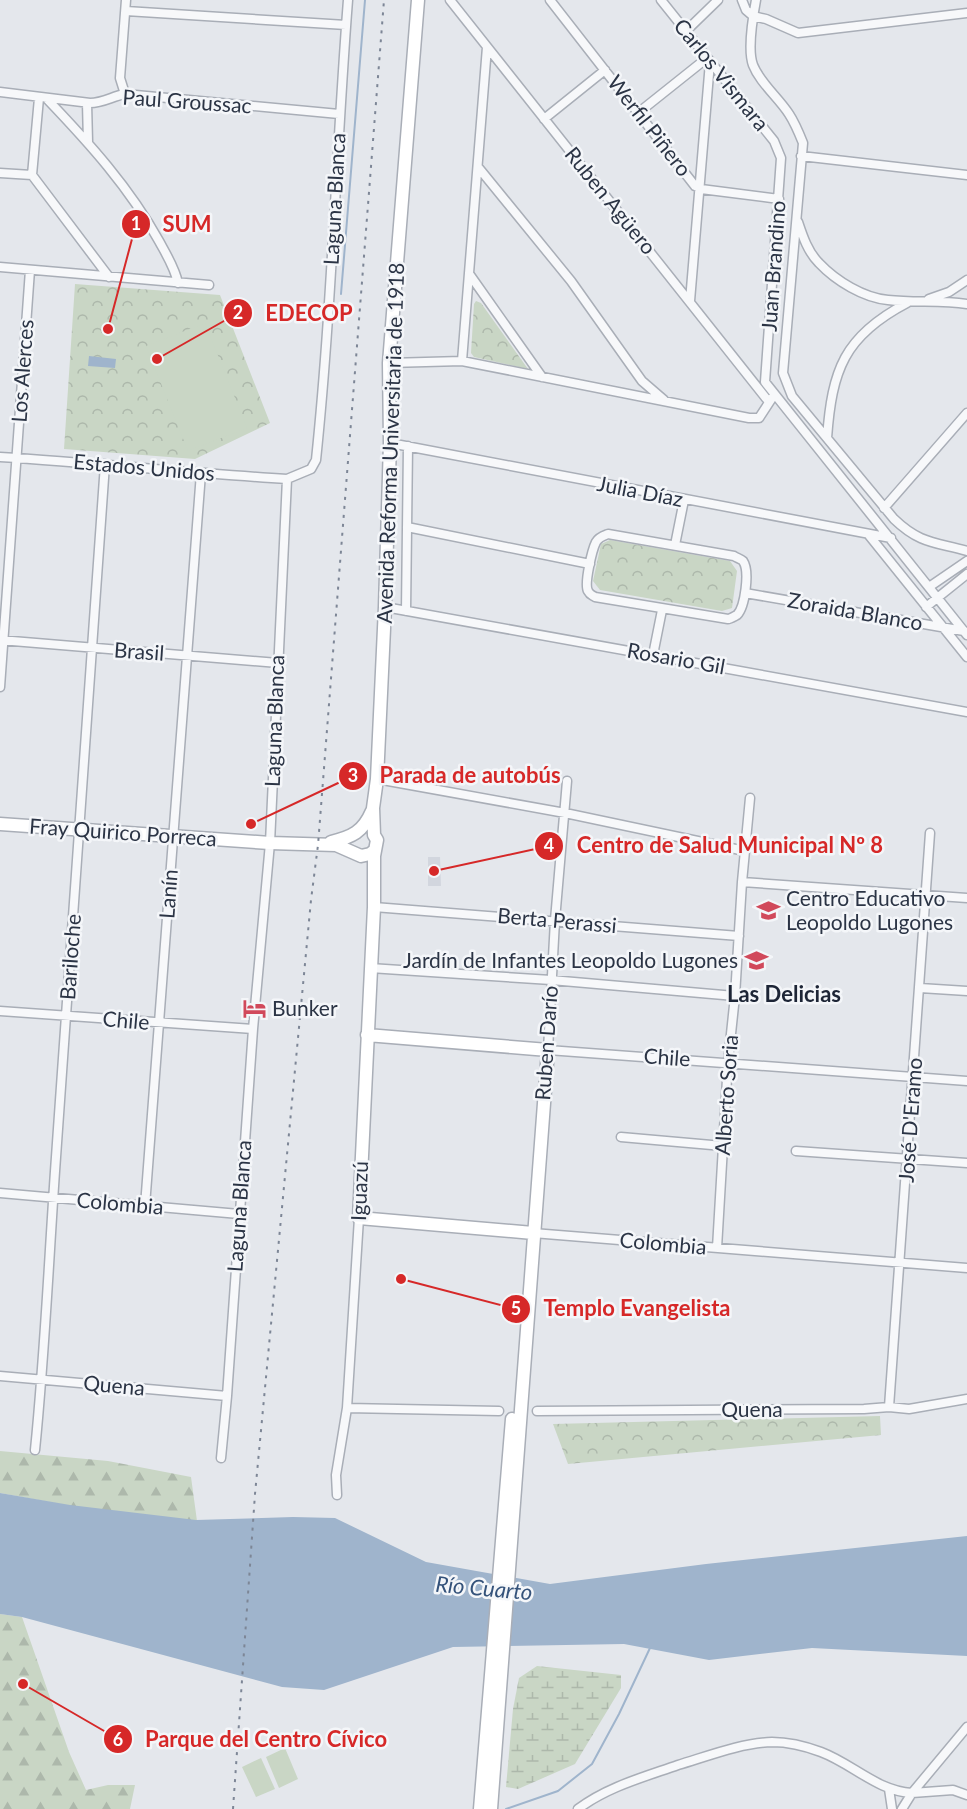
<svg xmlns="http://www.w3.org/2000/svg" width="967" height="1809" font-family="Lato,sans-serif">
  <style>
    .built { fill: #d2d6de }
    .forest { fill: url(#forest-firs) }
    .wetland { fill: url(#wetland-marsh) }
    .park { fill: url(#park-crowns) }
    .pitch { fill: #c9d6c5 }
    .water { fill: #9fb4cc }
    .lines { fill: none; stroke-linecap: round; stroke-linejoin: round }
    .stream { stroke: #9fb4cc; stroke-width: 2 }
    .minor-casing { stroke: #a9aeb7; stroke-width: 11 }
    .secondary-casing { stroke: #a9aeb7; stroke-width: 15 }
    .minor { stroke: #f7f8fa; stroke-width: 8 }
    .secondary { stroke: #fff; stroke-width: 12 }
    .rail { stroke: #7d8696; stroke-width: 2; stroke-dasharray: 3 6; stroke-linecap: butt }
    .labels { text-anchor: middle; stroke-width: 5; stroke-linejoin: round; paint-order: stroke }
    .street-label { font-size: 21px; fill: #2b3445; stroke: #f4f6f9 }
    .poi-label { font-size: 21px; fill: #2b3445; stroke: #f4f6f9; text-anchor: start }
    .neighbourhood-label { font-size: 22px; font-weight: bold; fill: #1d2536; stroke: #f4f6f9 }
    .water-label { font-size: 22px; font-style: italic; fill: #34527a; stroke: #f4f6f9 }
    .leader { fill: none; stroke: #d62828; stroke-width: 2 }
    .callout-dot { fill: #d62828; stroke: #f4f6f9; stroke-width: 2 }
    .mark-label { font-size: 18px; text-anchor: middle; font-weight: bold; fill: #fff }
    .callout-label { font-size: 22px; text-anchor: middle; font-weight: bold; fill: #d62828; stroke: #f4f6f9; stroke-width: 5; stroke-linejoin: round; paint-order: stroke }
  </style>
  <defs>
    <pattern id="forest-firs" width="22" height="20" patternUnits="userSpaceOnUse" patternTransform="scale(1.5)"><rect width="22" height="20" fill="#c9d6c5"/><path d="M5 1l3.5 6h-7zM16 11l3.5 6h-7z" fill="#adb8ab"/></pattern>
    <pattern id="wetland-marsh" width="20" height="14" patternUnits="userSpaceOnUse" patternTransform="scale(1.5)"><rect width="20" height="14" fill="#c9d6c5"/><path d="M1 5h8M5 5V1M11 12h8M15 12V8" fill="none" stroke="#adb8ab"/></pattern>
    <pattern id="park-crowns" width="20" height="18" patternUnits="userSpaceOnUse" patternTransform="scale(1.5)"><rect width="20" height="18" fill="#c9d6c5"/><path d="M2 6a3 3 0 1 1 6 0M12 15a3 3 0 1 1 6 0" fill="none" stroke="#adb8ab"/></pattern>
  </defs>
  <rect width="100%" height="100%" fill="#e4e7ec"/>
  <!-- built -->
  <path class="built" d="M428 857H440L441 886H428Z"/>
  <!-- forest -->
  <path class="forest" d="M0 1451 108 1461 191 1477 197 1521 71 1506 0 1493Z
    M0 1614 22 1617 69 1752 86 1790 108 1785H135L130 1809H0Z"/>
  <!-- wetland -->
  <path class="wetland" d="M537 1666 621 1675V1688L575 1764 518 1789 506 1787 513 1709 519 1678Z"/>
  <!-- park -->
  <path class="park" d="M75 284 220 295 270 423 195 459 64 449Z
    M476 301 481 303 528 369 474 357 471 353 474 304Z
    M610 540 730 561 737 571 732 608 722 611 600 590 593 581 601 544Z
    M880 1416 881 1435 568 1464 553 1424Z"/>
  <!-- pitch -->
  <path class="pitch" d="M205 323 247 428 188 451 146 346Z
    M285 1748 298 1779 279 1788 266 1757Z
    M261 1758 275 1789 256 1797 242 1767Z"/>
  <!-- water -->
  <path class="water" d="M89 356 116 359 115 368 88 366Z
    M0 1493 70 1505 196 1520 293 1517 335 1518 426 1562 550 1584 706 1564 967 1536V1656L812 1648 709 1660 624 1644 453 1647 324 1690 282 1687 22 1617 0 1614Z"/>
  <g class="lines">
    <!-- stream -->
    <path class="stream" d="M341 294 365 0
      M506 1809 558 1791 592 1764 619 1714 650 1648"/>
    <defs>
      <path id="minor" d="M450 0 769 402
        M550 0 695 186 701 189 779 199
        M661 0 774 141 781 158 765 382 967 635
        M742 0 746 10 753 16 766 19 798 33 967 13
        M756 0C753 16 747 49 753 65 760 83 778 97 789 114 795 123 799 133 803 143L783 373 792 396 894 519C920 544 935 542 967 551
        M126 11 346 25
        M686 31 718 0
        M0 92 90 103C103 103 113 96 125 94L339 114
        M125 94 120 78 126 0
        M39 98 32 175 109 277
        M47 99C89 143 129 187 159 241 166 254 175 268 178 283
        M87 103 88 142
        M638 113 707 58
        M544 119 605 70
        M801 156 967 175
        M478 167 571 281 642 381 664 400
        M0 173 32 175
        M798 222C803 237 808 252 819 263 836 281 864 298 888 300 914 303 941 300 967 304
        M0 267 209 285
        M470 275 542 377
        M929 299 949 292 967 280
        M690 301 710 62
        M462 361 487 47
        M389 363 462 361 749 418H759L772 398
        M827 438C832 370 844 336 907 303
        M390 443 891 538
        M0 457C96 463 191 473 287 479
        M884 508 967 413
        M407 527 590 564
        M608 534 734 556C737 558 741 559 743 561 750 571 745 607 737 615 735 616 730 619 728 619L595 597C592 595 590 595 588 591 584 584 592 550 596 542 599 537 603 536 608 534Z
        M868 534 967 657
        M675 545 684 500
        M929 587 967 561
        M745 593 964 631
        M385 607 967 712
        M926 607 967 574
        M406 611 408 446
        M0 640 278 663
        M653 655 662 610
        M0 687 30 270
        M377 779 565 813 745 851
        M567 781 555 920 548 1050 967 1081
        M742 882 967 898
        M374 907 739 936
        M370 968 551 980 735 996
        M920 988 967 991
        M0 1011 253 1029
        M621 1137 723 1146
        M796 1151 967 1163
        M0 1193 239 1214
        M145 1206 201 473
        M533 1233 967 1268
        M717 1248 728 1062 735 996 742 882 750 798
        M0 1376 227 1396
        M889 1407 930 833
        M347 1408 499 1411
        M537 1411 864 1409 889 1407 909 1409 967 1399
        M35 1450C45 1352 49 1255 56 1157 73 926 90 695 105 464
        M221 1458 227 1396 253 1029 270 843 287 479 311 469 316 460C332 307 336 153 348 0
        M337 1495 336 1475 347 1408 359 1218
        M889 1789 892 1809
        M578 1809C607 1787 644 1777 678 1765 708 1756 741 1743 772 1742 788 1742 805 1746 821 1752 853 1764 877 1791 912 1793L967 1727
        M902 1809 912 1793 953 1790 967 1795"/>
      <path id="secondary" d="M418 0 389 363 390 443 385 607 377 779 373 808 374 835 377 840 374 856V907L359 1218 533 1233
        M0 824 270 843 336 845 361 856 370 854 374 851
        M331 842C352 837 363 832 372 811
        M367 1035 548 1050 491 1809
        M480 1809 512 1419"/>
    </defs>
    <!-- minor casing -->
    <use href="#minor" class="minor-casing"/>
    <!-- secondary casing -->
    <use href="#secondary" class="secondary-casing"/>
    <!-- minor -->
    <use href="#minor" class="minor"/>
    <!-- secondary -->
    <use href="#secondary" class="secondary"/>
    <!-- rail -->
    <path class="rail" d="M233 1809 255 1494 311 900 318 845 384 0"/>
  </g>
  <!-- icons -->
  <defs>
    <symbol id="school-bare" viewBox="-9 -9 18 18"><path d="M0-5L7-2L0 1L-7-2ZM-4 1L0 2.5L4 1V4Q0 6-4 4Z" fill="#d1495b" stroke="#f4f6f9" stroke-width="2.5" paint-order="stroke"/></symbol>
    <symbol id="hotel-bare" viewBox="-9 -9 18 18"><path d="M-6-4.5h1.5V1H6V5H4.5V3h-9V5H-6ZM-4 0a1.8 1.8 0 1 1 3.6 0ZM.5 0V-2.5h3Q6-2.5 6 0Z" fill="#d1495b" stroke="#f4f6f9" stroke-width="2.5" paint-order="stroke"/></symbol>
  </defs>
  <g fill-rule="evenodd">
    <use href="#school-bare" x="752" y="894" width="33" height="33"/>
    <use href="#school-bare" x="740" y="944" width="33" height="33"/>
    <use href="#hotel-bare" x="238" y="992" width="33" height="33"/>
  </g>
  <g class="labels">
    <!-- street labels -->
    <g class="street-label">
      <text transform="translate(721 75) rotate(51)" y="7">Carlos Vismara</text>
      <text transform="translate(187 102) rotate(4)" y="7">Paul Groussac</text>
      <text transform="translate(649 126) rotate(52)" y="7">Werfil Piñero</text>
      <text transform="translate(335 199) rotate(-87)" y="7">Laguna Blanca</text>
      <text transform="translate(610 201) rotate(51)" y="7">Ruben Agüero</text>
      <text transform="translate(774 266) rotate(-86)" y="7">Juan Brandino</text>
      <text transform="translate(23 371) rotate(-86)" y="7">Los Alerces</text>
      <text transform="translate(391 443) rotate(-88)" y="7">Avenida Reforma Universitaria de 1918</text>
      <text transform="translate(144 468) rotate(5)" y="7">Estados Unidos</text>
      <text transform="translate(640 492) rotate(11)" y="7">Julia Díaz</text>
      <text transform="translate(855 612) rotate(10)" y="7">Zoraida Blanco</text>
      <text transform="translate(139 652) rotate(4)" y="7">Brasil</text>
      <text transform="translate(676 659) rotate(10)" y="7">Rosario Gil</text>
      <text transform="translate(275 721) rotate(-88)" y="7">Laguna Blanca</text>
      <text transform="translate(123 833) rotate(4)" y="7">Fray Quirico Porreca</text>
      <text transform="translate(169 894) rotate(-86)" y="7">Lanín</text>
      <text transform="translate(557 921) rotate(5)" y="7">Berta Perassi</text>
      <text transform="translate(71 957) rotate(-86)" y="7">Bariloche</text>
      <text transform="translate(126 1021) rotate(5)" y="7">Chile</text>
      <text transform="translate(547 1043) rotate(-86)" y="7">Ruben Darío</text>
      <text transform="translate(667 1058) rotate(4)" y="7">Chile</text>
      <text transform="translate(727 1095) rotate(-86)" y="7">Alberto Soria</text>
      <text transform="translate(911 1120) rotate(-86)" y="7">José D'Eramo</text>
      <text transform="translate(360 1191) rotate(-88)" y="7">Iguazú</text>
      <text transform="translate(120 1204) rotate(5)" y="7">Colombia</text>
      <text transform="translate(240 1206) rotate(-86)" y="7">Laguna Blanca</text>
      <text transform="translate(663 1244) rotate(5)" y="7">Colombia</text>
      <text transform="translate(114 1386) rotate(5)" y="7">Quena</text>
      <text x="752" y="1417">Quena</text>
    </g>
    <!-- poi labels -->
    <g class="poi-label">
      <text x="786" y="906">Centro Educativo<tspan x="786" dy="24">Leopoldo Lugones</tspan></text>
      <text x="738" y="968" text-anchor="end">Jardín de Infantes Leopoldo Lugones</text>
      <text x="272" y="1016">Bunker</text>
    </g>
    <!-- neighbourhood labels -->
    <g class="neighbourhood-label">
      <text x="784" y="1002">Las Delicias</text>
    </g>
    <!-- water labels -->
    <g class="water-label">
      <text transform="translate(484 1588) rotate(5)" y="8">Río Cuarto</text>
    </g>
  </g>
  <!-- callouts -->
  <path class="leader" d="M108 329L136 224M157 359L238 313M251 824L353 776M434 871L549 846M401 1279L516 1309M23 1684L118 1739"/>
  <g class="callout-dot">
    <circle cx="108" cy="329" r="6"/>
    <circle cx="157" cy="359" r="6"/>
    <circle cx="251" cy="824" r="6"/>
    <circle cx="434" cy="871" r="6"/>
    <circle cx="401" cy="1279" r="6"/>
    <circle cx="23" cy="1684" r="6"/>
    <circle cx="136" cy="224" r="15"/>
    <circle cx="238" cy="313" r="15"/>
    <circle cx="353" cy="776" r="15"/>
    <circle cx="549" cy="846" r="15"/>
    <circle cx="516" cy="1309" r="15"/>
    <circle cx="118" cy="1739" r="15"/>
  </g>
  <g class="mark-label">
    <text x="136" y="230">1</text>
    <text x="238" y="319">2</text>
    <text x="353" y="782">3</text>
    <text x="549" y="852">4</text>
    <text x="516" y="1315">5</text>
    <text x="118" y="1746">6</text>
  </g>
  <g class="callout-label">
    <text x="187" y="232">SUM</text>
    <text x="309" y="321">EDECOP</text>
    <text x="470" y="783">Parada de autobús</text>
    <text x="730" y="853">Centro de Salud Municipal Nº 8</text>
    <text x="637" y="1316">Templo Evangelista</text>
    <text x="266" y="1747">Parque del Centro Cívico</text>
  </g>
</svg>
